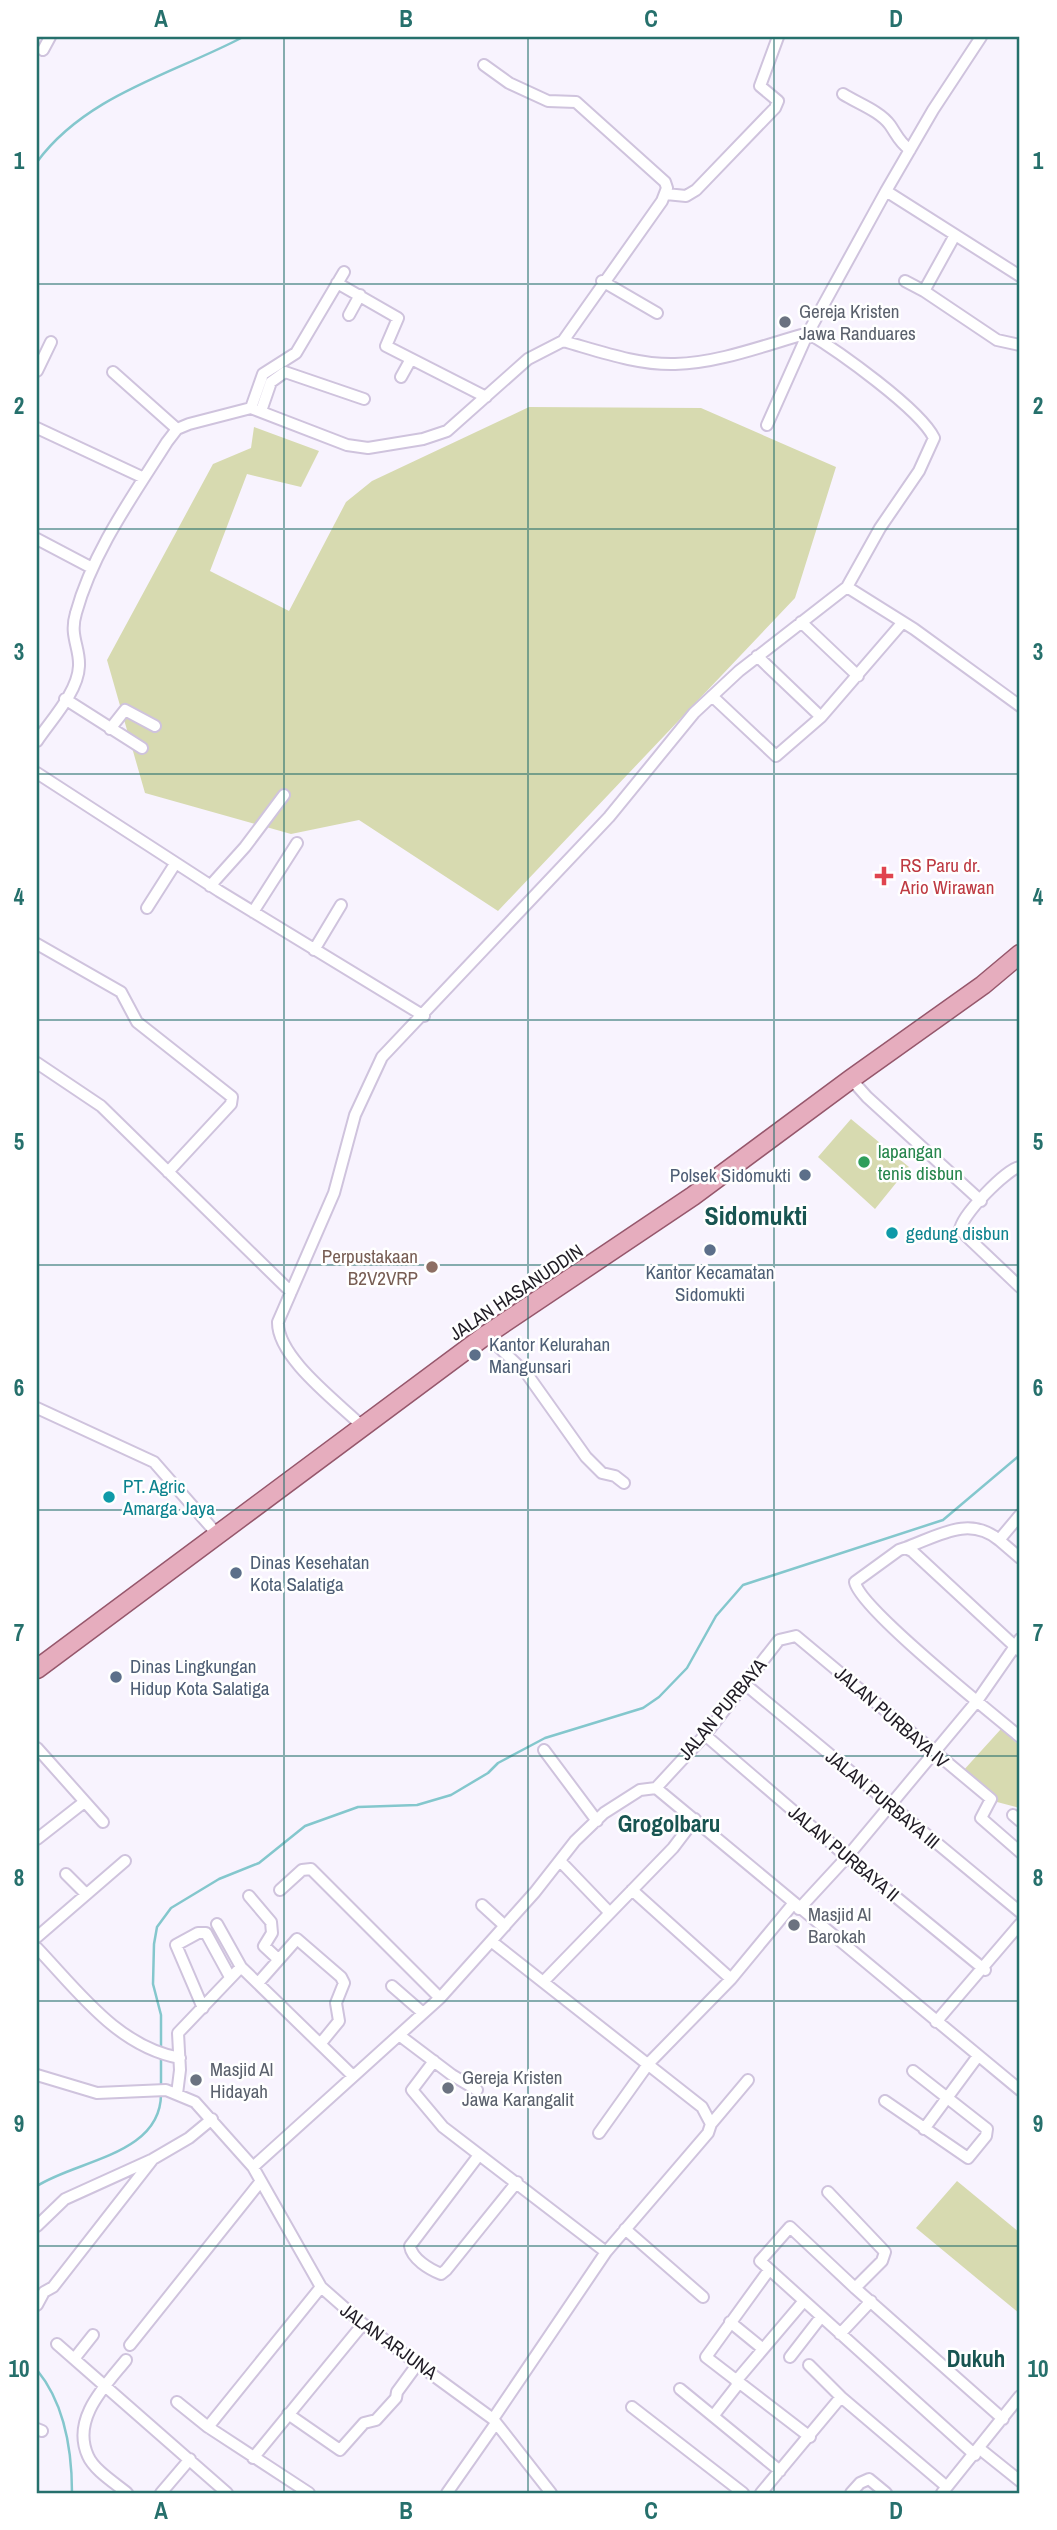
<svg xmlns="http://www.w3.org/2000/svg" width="1057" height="2530" font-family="'Archivo Narrow',sans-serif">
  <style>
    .green { fill: #d7dab0 }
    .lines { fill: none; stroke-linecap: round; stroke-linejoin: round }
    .stream { stroke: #84c7cd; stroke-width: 2.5 }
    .minor-casing { stroke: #cfc3dd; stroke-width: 14 }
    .primary-casing { stroke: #96576c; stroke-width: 21 }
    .minor { stroke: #fff; stroke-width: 10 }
    .primary { stroke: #e6adbe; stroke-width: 18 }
    .grid { fill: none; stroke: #26706c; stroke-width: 2; stroke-opacity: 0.55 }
    .worship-dot { fill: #6b7280; stroke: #fff; stroke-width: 2.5 }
    .health-dot { fill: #e0444e; stroke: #fff; stroke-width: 2.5 }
    .leisure-dot { fill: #2e9e5b; stroke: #fff; stroke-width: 2.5 }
    .service-dot { fill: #5c6f8a; stroke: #fff; stroke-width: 2.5 }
    .culture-dot { fill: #0f9aa8; stroke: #fff; stroke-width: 2.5 }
    .education-dot { fill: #8d6e63; stroke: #fff; stroke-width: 2.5 }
    .labels { text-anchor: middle; stroke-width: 5; stroke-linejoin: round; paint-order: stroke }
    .worship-label { font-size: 19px; fill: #5b616d; stroke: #fff; text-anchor: start }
    .health-label { font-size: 19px; fill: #be3a42; stroke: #fff; text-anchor: start }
    .leisure-label { font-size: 19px; fill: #27864d; stroke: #fff; text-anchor: start }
    .service-label { font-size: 19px; fill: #4e5e75; stroke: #fff; text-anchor: start }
    .culture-label { font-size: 19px; fill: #0d838f; stroke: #fff; text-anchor: start }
    .education-label { font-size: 19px; fill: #785e54; stroke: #fff; text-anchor: end }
    .street-label { font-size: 19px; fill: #201c25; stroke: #fff }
    .quarter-label { font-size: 23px; font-weight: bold; fill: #185451; stroke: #fff }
    .district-label { font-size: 26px; font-weight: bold; fill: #185451; stroke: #fff }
    .neatline { fill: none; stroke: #26706c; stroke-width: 2.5 }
    .grid-label { font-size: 23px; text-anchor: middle; font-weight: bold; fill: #26706c }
  </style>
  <rect width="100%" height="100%" fill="#f8f3fe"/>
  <!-- green -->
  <path class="green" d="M529 407 701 408 836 467 795 598 498 911 359 820 291 834 145 793 107 660 213 464 251 448 254 427 319 451 301 487 247 474 210 571 289 611 346 502 372 481Z
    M851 1119 909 1167 875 1209 818 1157Z
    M1001 1729 1020 1746V1808L997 1802 962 1772Z
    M957 2181 1020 2233V2314L916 2228Z"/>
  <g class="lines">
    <!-- stream -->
    <path class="stream" d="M37 162C86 95 173 74 243 37
      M161 2049V2015L153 1984 154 1944 157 1927 171 1908 219 1879 259 1863 305 1826 358 1807 417 1805 451 1795 488 1773 498 1763 545 1738 643 1708 659 1697 687 1668 716 1616 743 1585 943 1520 1020 1455
      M161 2087V2055
      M37 2186C77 2160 161 2155 161 2094
      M37 2370C65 2404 72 2450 72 2493"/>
    <defs>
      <path id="minor" d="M981 37 933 110 886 191 1020 276
        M43 50 50 37
        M484 65 509 83 548 101 576 102 665 182 667 188 662 201 563 341
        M843 94C857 103 880 111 890 125 897 135 899 142 910 150
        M666 194 686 196 696 190 775 108 778 101 760 86 778 37
        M602 281 657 313
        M905 281 924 291 955 235
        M337 283 398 318 386 346 486 397
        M924 291 997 340 1020 345
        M349 315 360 295
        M37 371 51 342
        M113 372 177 429
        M401 377 411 359
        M251 408 263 374 296 353 344 272
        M261 411 271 382 285 372 364 399
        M767 425 808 333 886 191
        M37 428 144 478
        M37 539 92 568
        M847 587 914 629 1020 706
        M801 622 858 676
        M757 656 821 717
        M712 696 776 756 821 717 903 622
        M65 699 142 748
        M110 729 125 710 155 726
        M37 741C51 720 78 692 79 666 80 647 69 636 76 613 93 551 133 496 167 442L177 429 189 424 251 408 347 445 368 448 423 439 447 431 528 359 563 341C599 351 637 365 675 364 719 363 765 345 808 333 838 351 920 409 934 438L919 471 880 528 847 587 739 671 694 713 609 817 382 1057 355 1115 334 1193 278 1322C277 1358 339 1403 364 1428
        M37 773 219 891 424 1016
        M210 886 245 847 284 795
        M147 908 175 864
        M253 912 297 843
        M37 944 121 992 137 1022 232 1097 231 1104 168 1172
        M314 950 341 905
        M37 1063 101 1106 291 1292
        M851 1079 867 1097 981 1201
        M1020 1167C1006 1169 961 1216 960 1230L1020 1287
        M486 1335 527 1374 586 1457 602 1473 615 1476 624 1483
        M37 1408 154 1462 217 1534
        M1020 1515 999 1540 1020 1558
        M905 1548C938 1536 969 1515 999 1540
        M1020 1651 912 1551 905 1548 899 1550 855 1582C859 1608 993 1714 1020 1737
        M746 1685 1020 1912
        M705 1735 847 1857 985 1970
        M37 1748 103 1822
        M544 1750 597 1821
        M656 1788 705 1735 779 1640 796 1636 991 1799 981 1818 1020 1852
        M1013 1815 1020 1821
        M37 1839 83 1803
        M561 1862 610 1913
        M66 1874 86 1894
        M280 1890 302 1870 311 1869 440 1998
        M632 1890 731 1979
        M249 1896 271 1922 272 1933 264 1946 278 1959
        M482 1905 505 1926
        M799 1909 847 1857 977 1701 1020 1639
        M217 1924 241 1967
        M37 1937 125 1861
        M491 1941 702 2107 711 2124 708 2133 606 2252 493 2419
        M37 1948C78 1991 118 2047 180 2058
        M259 1982 297 1939 341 1977 344 1983 336 2003 339 2021 321 2043
        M543 1982 673 1848 695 1819
        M392 1986 423 2013
        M203 2008 176 1945 198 1933H206L230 1977
        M936 2022 1020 1924
        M399 2035 452 2075 477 2090
        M434 2061 412 2090 443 2127 606 2252
        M37 2075 97 2093 166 2090 195 2102 253 2167 321 2287 363 2324 493 2419 551 2493
        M177 2094 180 2070 178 2033 241 1967 352 2075
        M885 2101 968 2158 986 2136 987 2129 913 2071
        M711 2124 748 2080
        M924 2129 978 2056
        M599 2133 649 2063 731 1979 793 1904
        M479 2155 410 2246C412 2259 429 2269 441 2274L446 2270 517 2182
        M253 2167 440 1998 535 1892 575 1841 604 1813 640 1790 656 1788 1020 2090
        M828 2192 885 2252 882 2261 855 2288 1003 2419
        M37 2226 65 2199 151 2160
        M625 2229 703 2297
        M769 2270 706 2357 810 2437
        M855 2288 790 2227 760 2261 975 2455
        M37 2305 44 2292 53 2287 153 2159 189 2138 212 2119
        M730 2322 763 2349
        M840 2334 871 2301
        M57 2344 227 2493
        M130 2345 261 2181
        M790 2357 821 2317
        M74 2359 93 2335
        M126 2360C105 2386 71 2419 88 2456 94 2470 115 2483 127 2493
        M809 2365 841 2397
        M736 2381 803 2302
        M680 2389 780 2471
        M177 2402 208 2427
        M632 2407 743 2493
        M288 2414 340 2450 364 2423 376 2420 396 2398 397 2392 419 2362
        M714 2415 739 2383
        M37 2429 42 2431
        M980 2449 1020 2481
        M253 2458 363 2324
        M161 2493 190 2459
        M309 2493 208 2427 321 2287
        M447 2493 496 2423
        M761 2493 841 2397 947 2487
        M851 2493 860 2483 869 2479 886 2493
        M942 2493 1020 2396"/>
      <path id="primary" d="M37 1669 486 1335 693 1196 851 1079 983 985 1020 954"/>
    </defs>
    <!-- minor casing -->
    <use href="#minor" class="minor-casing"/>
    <!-- primary casing -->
    <use href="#primary" class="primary-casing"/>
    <!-- minor -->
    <use href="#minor" class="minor"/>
    <!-- primary -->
    <use href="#primary" class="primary"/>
  </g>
  <!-- grid -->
  <path class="grid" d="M284 37V2493M528 37V2493M774 37V2493M37 284H1020M37 529H1020M37 774H1020M37 1020H1020M37 1265H1020M37 1510H1020M37 1756H1020M37 2001H1020M37 2246H1020"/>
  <!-- markers -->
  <g class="worship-dot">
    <circle cx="785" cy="322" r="7"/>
    <circle cx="794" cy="1925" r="7"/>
    <circle cx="196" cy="2080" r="7"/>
    <circle cx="448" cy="2088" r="7"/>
  </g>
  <path class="health-dot" d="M880.5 865.5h7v7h7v7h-7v7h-7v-7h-7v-7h7z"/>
  <circle class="leisure-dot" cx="864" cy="1162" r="7"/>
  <g class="service-dot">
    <circle cx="805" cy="1175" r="7"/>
    <circle cx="710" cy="1250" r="7"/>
    <circle cx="475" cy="1355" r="7"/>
    <circle cx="236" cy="1573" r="7"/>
    <circle cx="116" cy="1677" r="7"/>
  </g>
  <g class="culture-dot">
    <circle cx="892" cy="1233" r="7"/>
    <circle cx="109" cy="1497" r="7"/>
  </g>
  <circle class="education-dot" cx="432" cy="1267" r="7"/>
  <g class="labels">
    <!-- worship labels -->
    <g class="worship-label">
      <text x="799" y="318">Gereja Kristen<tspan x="799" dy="22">Jawa Randuares</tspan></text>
      <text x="808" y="1921">Masjid Al<tspan x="808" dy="22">Barokah</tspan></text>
      <text x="210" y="2076">Masjid Al<tspan x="210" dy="22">Hidayah</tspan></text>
      <text x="462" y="2084">Gereja Kristen<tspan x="462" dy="22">Jawa Karangalit</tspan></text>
    </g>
    <!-- health labels -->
    <g class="health-label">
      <text x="900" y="872">RS Paru dr.<tspan x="900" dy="22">Ario Wirawan</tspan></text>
    </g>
    <!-- leisure labels -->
    <g class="leisure-label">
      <text x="878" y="1158">lapangan<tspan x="878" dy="22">tenis disbun</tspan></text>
    </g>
    <!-- service labels -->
    <g class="service-label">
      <text x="791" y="1182" text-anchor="end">Polsek Sidomukti</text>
      <text x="710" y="1279" text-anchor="middle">Kantor Kecamatan<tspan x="710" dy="22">Sidomukti</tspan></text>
      <text x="489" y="1351">Kantor Kelurahan<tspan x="489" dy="22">Mangunsari</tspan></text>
      <text x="250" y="1569">Dinas Kesehatan<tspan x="250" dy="22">Kota Salatiga</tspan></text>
      <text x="130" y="1673">Dinas Lingkungan<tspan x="130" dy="22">Hidup Kota Salatiga</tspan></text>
    </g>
    <!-- culture labels -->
    <g class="culture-label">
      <text x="906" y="1240">gedung disbun</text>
      <text x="123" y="1493">PT. Agric<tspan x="123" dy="22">Amarga Jaya</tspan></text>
    </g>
    <!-- education labels -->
    <g class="education-label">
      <text x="418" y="1263">Perpustakaan<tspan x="418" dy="22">B2V2VRP</tspan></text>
    </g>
    <!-- street labels -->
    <g class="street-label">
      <text transform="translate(516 1292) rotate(-34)" y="7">JALAN HASANUDDIN</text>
      <text transform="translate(722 1709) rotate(-50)" y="7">JALAN PURBAYA</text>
      <text transform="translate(892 1717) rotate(41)" y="7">JALAN PURBAYA IV</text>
      <text transform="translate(883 1799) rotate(40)" y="7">JALAN PURBAYA III</text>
      <text transform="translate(844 1853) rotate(40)" y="7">JALAN PURBAYA II</text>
      <text transform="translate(389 2341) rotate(36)" y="7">JALAN ARJUNA</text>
    </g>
    <!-- quarter labels -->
    <g class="quarter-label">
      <text x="669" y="1832">Grogolbaru</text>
      <text x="976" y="2367">Dukuh</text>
    </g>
    <!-- district labels -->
    <g class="district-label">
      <text x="756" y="1225">Sidomukti</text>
    </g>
  </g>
  <!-- border -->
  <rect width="1057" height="2530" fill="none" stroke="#ffffff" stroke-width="77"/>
  <rect x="38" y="38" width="980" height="2454" class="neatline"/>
  <g class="grid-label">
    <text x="161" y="27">A</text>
    <text x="406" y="27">B</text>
    <text x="651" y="27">C</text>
    <text x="896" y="27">D</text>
    <text x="19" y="169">1</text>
    <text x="1038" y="169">1</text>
    <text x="19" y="414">2</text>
    <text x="1038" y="414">2</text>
    <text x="19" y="660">3</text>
    <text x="1038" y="660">3</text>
    <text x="19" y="905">4</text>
    <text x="1038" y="905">4</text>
    <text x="19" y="1150">5</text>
    <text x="1038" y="1150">5</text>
    <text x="19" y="1396">6</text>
    <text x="1038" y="1396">6</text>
    <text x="19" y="1641">7</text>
    <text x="1038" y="1641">7</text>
    <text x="19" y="1886">8</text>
    <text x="1038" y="1886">8</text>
    <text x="19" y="2132">9</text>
    <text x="1038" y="2132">9</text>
    <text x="19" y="2377">10</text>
    <text x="1038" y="2377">10</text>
    <text x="161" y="2519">A</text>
    <text x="406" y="2519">B</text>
    <text x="651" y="2519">C</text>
    <text x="896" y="2519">D</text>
  </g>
</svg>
